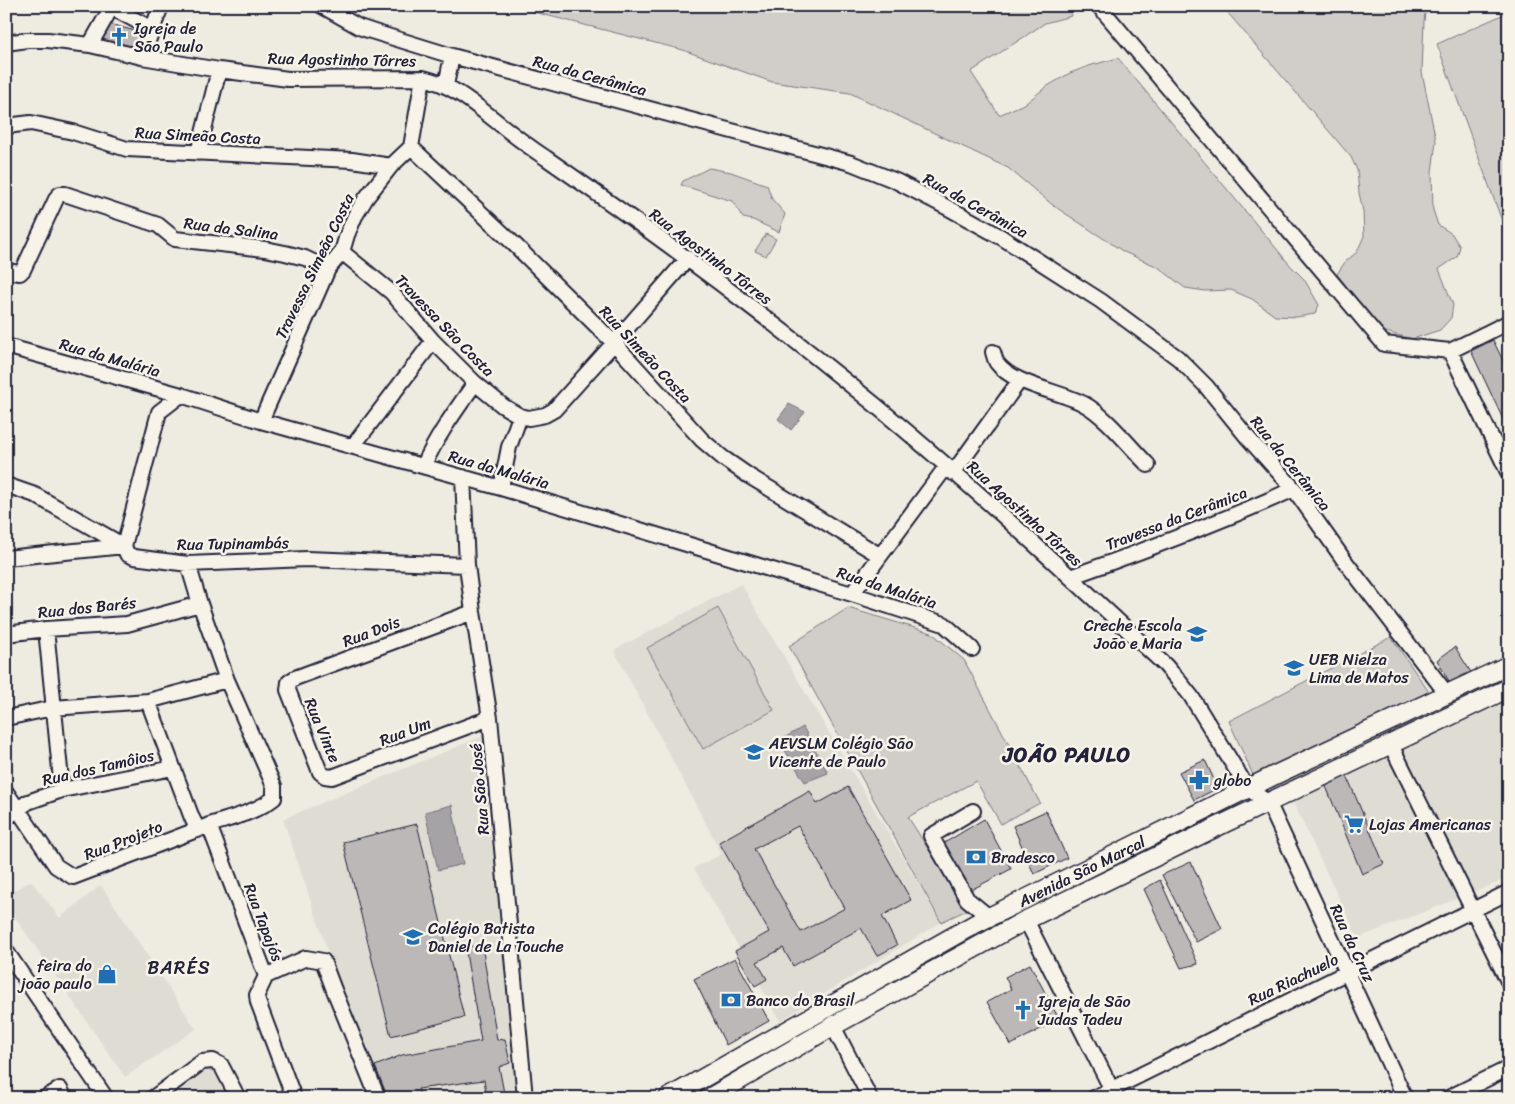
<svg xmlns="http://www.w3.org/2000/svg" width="1515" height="1104" font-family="Sriracha,sans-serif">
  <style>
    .built { fill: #dfdcd4 }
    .green { fill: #d1cdc9; stroke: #7a7882 }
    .water { fill: #a6a3a6; stroke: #716f7b }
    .building { fill: #bbb8b7; stroke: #22223b; fill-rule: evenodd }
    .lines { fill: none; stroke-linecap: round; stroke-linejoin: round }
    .minor-casing { stroke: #22223b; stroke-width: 18 }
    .major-casing { stroke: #22223b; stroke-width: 21 }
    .minor { stroke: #f7f3e8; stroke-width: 14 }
    .major { stroke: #f7f3e8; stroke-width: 18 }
    .labels { text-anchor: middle; stroke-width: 5; stroke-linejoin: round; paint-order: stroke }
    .poi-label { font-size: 16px; fill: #22223b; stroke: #f7f3e8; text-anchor: start }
    .street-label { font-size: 16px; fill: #22223b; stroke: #f7f3e8 }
    .quarter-label { font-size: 19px; letter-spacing: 1px; fill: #22223b; stroke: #f7f3e8 }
    .district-label { font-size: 21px; font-weight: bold; letter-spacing: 1px; fill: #22223b; stroke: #f7f3e8 }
  </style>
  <rect width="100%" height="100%" fill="#eeebe1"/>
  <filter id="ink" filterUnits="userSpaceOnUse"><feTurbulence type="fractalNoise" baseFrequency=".02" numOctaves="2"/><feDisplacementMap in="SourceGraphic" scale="10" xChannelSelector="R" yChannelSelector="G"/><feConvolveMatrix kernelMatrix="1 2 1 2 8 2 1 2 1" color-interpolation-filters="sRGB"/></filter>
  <g filter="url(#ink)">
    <!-- built -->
    <path class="built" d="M741 584 941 922 780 1021 694 868 722 854 614 650Z
      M1509 698V878L1358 938 1292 800Z
      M485 735 516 1098H382L363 1055 283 819Z
      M31 881 60 918 101 885 196 1029 125 1077 6 904V895Z
      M213 1065 229 1098H168Z"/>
    <!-- green -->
    <path class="green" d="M510 6H1068L1071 16 1045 23 971 72 999 115 1026 103 1046 87 1070 73 1092 65 1118 58 1290 265 1304 279 1319 305 1315 314 1297 317 1275 316 1252 299 1231 290 1205 291 1185 288 1158 267 1124 252 1054 206 1008 168 850 93 772 82 683 50Z
      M1222 6H1426L1424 21 1422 72 1436 141 1432 172 1433 210 1438 225 1452 234 1460 247 1457 257 1439 269 1453 305 1451 318 1440 330 1412 339 1386 332 1375 325 1337 274 1345 262 1357 252 1364 236 1363 211 1359 193 1357 170 1351 157Z
      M1509 12V240L1437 44Z
      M709 168 731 172 767 185 772 199 785 214 779 232 753 220 743 218 732 201 681 185 683 181Z
      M766 234 776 239 766 256 755 251Z
      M718 608 774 710 703 749 647 648Z
      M848 608 932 633 964 660 1040 803 1001 824 976 781 908 817 967 910 941 922 789 646Z
      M1391 637 1429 692 1253 775 1229 721Z"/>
    <!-- water -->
    <path class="water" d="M789 404 805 412 791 430 778 419Z
      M803 727 828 773 805 782 779 741Z
      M452 805 463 864 438 870 425 812Z"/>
    <!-- building -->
    <path class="building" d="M106 23 139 32 133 52 100 43Z
      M1493 340 1509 373V432L1471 351Z
      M1455 647 1472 674 1450 683 1437 660Z
      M1205 760 1218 788 1194 800 1179 772Z
      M1346 774 1384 864 1362 874 1325 784Z
      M848 787 911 900 882 916 897 945 877 956 861 928 793 966 783 948 757 962 767 979 755 986 735 951 769 932 719 842 810 791 817 804ZM798 826 845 908 801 932 754 849Z
      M1046 811 1067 858 1034 874 1013 826Z
      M984 819 1011 869 967 892 941 845Z
      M417 824 464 1017 391 1036 343 842Z
      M1191 862 1222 929 1196 942 1162 875Z
      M1160 880 1198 964 1181 968 1144 889Z
      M482 945 497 1040 505 1039 510 1063 499 1067 505 1098H487L484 1080 418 1089 421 1098H388L375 1066 402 1055 481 1041 465 947Z
      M735 958 769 1021 726 1045 694 979Z
      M1030 964 1059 1019 1011 1045 987 1002 1011 989 1005 977Z"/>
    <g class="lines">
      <defs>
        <path id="minor" d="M109 6 152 29
          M322 6 359 27 371 31 452 56 851 163 896 181 952 210 1001 237 1101 301 1178 358 1206 386 1248 438 1294 489 1344 560 1447 694
          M1099 6 1384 344 1450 351 1509 322
          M6 43 27 40H48L90 45 142 57 219 70 288 79 423 78C453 85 473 103 496 121 512 134 529 147 546 158 659 236 768 317 874 404 974 487 1070 576 1165 665L1179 681 1191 696 1248 789 1268 802 1405 1098
          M90 45 111 8
          M142 57 161 6
          M446 85 452 56
          M6 126 31 123 73 132 127 149 352 160 391 166
          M411 147 514 244 614 343 702 440 723 458 749 476 879 555
          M198 153 219 70
          M342 252 391 292 433 341 475 383 503 406 520 416 529 418 545 415 554 410 614 343 688 258
          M6 271 20 273 23 270 57 197 60 194H65L158 225 175 239 265 249 285 253 305 258 328 269
          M6 346 181 395 261 421 501 488 852 594 944 624 972 649
          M1450 351 1509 474
          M993 352C994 355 995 360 997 363 1013 385 1060 391 1084 404 1105 415 1130 447 1148 465
          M261 421 328 269 342 252 347 235 355 216 366 198 391 166 411 147 423 78
          M353 446 433 341
          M424 465C437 436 456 410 475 383
          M953 473 1020 380
          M463 477 467 565 473 612 490 718 525 1098
          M6 485 35 495 124 546
          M501 488 509 447 520 416
          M124 546 127 554 134 557 188 564 307 559 467 565
          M124 546 159 412 181 395
          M6 558 124 546
          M1070 577C1146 550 1221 522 1294 489
          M852 594 946 467
          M473 612 295 678 289 682 288 690 320 772 325 776 332 777 490 718
          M46 629 62 790
          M6 634 46 629 127 624 200 604
          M148 701 192 818 198 830
          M6 718 53 708 148 701 227 680
          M1391 745 1509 983
          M6 792 56 866 73 877C118 860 162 843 207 826 230 818 255 813 274 798V786L227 680 200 604 188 564
          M973 811 931 836 967 899 989 917
          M6 818 28 802 62 790 173 768
          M209 825 266 976 306 958 323 961 334 990 378 1098
          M1026 920 1116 1098
          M6 951 106 1098
          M266 976 257 995 258 1002 294 1098
          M833 1026 870 1098
          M45 1098 60 1089 65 1098
          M153 1098 202 1062 213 1061 221 1065 238 1098
          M1094 1098 1509 892
          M1448 1098 1509 1068"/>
        <g id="major">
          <path id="s1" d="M668 1098 975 924 1275 775 1509 665"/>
          <path d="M709 1098 833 1026 1026 920 1227 822 1509 688"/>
        </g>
      </defs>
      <!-- minor casing -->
      <use href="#minor" class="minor-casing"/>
      <!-- major casing -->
      <use href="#major" class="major-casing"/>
      <!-- minor -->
      <use href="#minor" class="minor"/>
      <!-- major -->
      <use href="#major" class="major"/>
    </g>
  </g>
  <!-- icons -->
  <defs>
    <symbol id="church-bare" viewBox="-9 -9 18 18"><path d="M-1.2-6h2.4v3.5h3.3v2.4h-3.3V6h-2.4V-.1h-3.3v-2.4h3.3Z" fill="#1f6fb2" stroke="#f7f3e8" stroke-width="2.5" paint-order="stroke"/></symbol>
    <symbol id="school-bare" viewBox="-9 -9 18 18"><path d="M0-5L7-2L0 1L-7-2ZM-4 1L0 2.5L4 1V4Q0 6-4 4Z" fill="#1f6fb2" stroke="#f7f3e8" stroke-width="2.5" paint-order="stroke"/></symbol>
    <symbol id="pharmacy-bare" viewBox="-9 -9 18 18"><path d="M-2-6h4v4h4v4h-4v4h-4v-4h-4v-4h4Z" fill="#1f6fb2" stroke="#f7f3e8" stroke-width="2.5" paint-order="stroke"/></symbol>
    <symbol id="supermarket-bare" viewBox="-9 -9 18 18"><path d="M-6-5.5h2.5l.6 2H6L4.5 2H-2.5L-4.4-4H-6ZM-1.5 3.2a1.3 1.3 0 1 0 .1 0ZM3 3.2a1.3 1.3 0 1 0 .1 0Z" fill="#1f6fb2" stroke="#f7f3e8" stroke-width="2.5" paint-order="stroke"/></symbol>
    <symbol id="bank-bare" viewBox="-9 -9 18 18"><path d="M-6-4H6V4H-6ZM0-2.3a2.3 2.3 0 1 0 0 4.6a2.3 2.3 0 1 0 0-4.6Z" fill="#1f6fb2" stroke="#f7f3e8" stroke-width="2.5" paint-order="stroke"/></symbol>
    <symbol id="shop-bare" viewBox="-9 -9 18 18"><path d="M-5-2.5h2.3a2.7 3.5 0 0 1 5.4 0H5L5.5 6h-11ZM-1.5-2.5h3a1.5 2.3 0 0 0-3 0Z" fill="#1f6fb2" stroke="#f7f3e8" stroke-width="2.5" paint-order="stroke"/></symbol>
  </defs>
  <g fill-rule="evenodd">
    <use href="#church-bare" x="105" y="23" width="28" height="28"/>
    <use href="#school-bare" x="1183" y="620" width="28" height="28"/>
    <use href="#school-bare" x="1280" y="654" width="28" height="28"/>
    <use href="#school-bare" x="740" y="738" width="28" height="28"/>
    <use href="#pharmacy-bare" x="1185" y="766" width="28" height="28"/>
    <use href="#supermarket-bare" x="1340" y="810" width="28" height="28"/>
    <use href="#bank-bare" x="962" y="843" width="28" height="28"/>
    <use href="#school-bare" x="399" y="923" width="28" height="28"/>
    <use href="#shop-bare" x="93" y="960" width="28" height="28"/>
    <use href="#bank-bare" x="717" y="986" width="28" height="28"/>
    <use href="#church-bare" x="1009" y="996" width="28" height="28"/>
  </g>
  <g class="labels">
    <!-- poi labels -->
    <g class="poi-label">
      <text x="134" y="34">Igreja de<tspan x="134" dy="18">São Paulo</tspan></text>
      <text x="1182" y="631" text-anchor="end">Creche Escola<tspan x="1182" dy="18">João e Maria</tspan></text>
      <text x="1309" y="665">UEB Nielza<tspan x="1309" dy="18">Lima de Matos</tspan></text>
      <text x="769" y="749">AEVSLM Colégio São<tspan x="769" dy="18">Vicente de Paulo</tspan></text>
      <text x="1214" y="786">globo</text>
      <text x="1369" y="830">Lojas Americanas</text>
      <text x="991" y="863">Bradesco</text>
      <text x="428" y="934">Colégio Batista<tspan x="428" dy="18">Daniel de La Touche</tspan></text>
      <text x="92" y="971" text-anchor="end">feira do<tspan x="92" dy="18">joão paulo</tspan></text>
      <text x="746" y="1006">Banco do Brasil</text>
      <text x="1038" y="1007">Igreja de São<tspan x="1038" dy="18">Judas Tadeu</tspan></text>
    </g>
    <!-- street labels -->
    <g class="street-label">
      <text transform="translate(342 59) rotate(1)" y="6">Rua Agostinho Tôrres</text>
      <text transform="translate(590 75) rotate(15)" y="6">Rua da Cerâmica</text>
      <text transform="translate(198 135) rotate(3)" y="6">Rua Simeão Costa</text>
      <text transform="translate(976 205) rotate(29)" y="6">Rua da Cerâmica</text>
      <text transform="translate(231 228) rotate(7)" y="6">Rua da Salina</text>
      <text transform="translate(711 256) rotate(37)" y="6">Rua Agostinho Tôrres</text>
      <text transform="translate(314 266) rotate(-64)" y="6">Travessa Simeão Costa</text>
      <text transform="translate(445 325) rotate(46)" y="6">Travessa São Costa</text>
      <text transform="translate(646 354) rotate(47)" y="6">Rua Simeão Costa</text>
      <text transform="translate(110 357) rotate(16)" y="6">Rua da Malária</text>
      <text transform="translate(1291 463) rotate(51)" y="6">Rua da Cerâmica</text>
      <text transform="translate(499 469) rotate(16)" y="6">Rua da Malária</text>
      <text transform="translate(1025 513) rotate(42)" y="6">Rua Agostinho Tôrres</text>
      <text transform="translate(1176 518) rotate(-21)" y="6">Travessa da Cerâmica</text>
      <text transform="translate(233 543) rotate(-1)" y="6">Rua Tupinambás</text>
      <text transform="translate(887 587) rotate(18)" y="6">Rua da Malária</text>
      <text transform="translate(87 607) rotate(-6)" y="6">Rua dos Barés</text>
      <text transform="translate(371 631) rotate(-21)" y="6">Rua Dois</text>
      <text transform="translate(323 730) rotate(67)" y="6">Rua Vinte</text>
      <text transform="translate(405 731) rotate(-21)" y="6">Rua Um</text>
      <text transform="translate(98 767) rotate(-13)" y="6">Rua dos Tamôios</text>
      <text transform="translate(479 789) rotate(-95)" y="6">Rua São José</text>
      <text transform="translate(123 840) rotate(-21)" y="6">Rua Projeto</text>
      <text dy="6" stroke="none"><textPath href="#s1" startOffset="472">Avenida São Marçal</textPath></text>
      <text transform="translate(264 922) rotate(69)" y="6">Rua Tapajós</text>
      <text transform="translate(1353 943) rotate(65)" y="6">Rua da Cruz</text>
      <text transform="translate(1293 979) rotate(-26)" y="6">Rua Riachuelo</text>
    </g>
    <!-- quarter labels -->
    <g class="quarter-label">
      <text x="179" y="974">BARÉS</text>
    </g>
    <!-- district labels -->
    <g class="district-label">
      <text x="1067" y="762">JOÃO PAULO</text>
    </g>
  </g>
  <!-- margin -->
  <rect width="1515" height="1104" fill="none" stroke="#f7f3e8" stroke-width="25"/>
  <rect x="12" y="12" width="1490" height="1079" fill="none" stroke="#22223b" stroke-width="2" filter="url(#ink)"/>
</svg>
